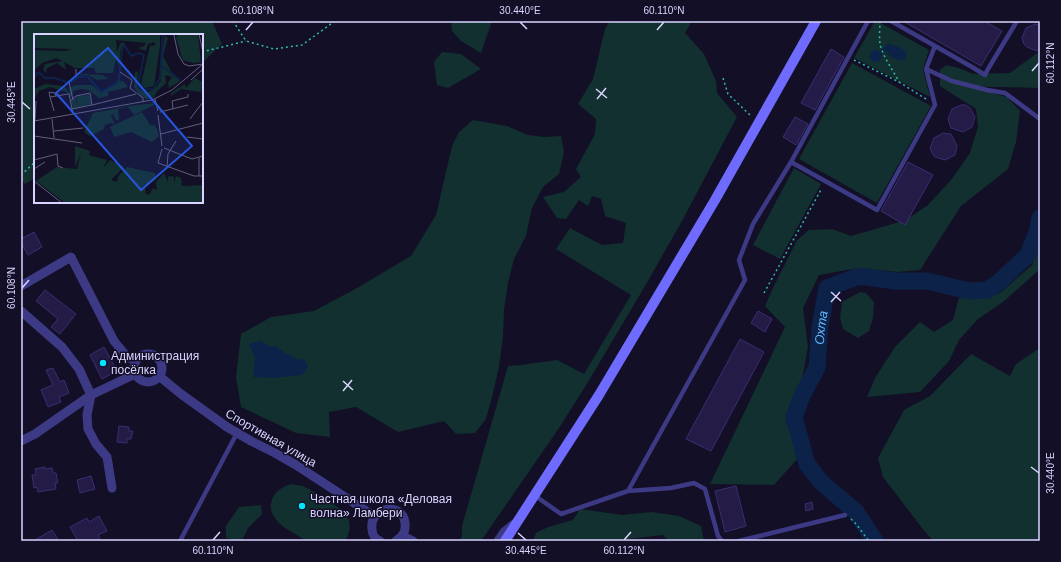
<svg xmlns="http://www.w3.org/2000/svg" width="1061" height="562" font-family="Helvetica,sans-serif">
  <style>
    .green { fill: #12302f }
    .water { fill: #0c2248 }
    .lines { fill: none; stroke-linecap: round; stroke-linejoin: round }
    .stream { stroke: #0c2248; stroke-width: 3 }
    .river { stroke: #0c2248; stroke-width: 17 }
    .building { fill: #241b47; stroke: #3b2d73 }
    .path { stroke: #2fb8b0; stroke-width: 1.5; stroke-dasharray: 2 3; stroke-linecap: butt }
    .lane { stroke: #3d3a85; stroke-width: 4.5 }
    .street { stroke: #3d3a85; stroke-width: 9 }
    .secondary { stroke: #6f6bff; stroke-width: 10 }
    .ticks { fill: none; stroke: #d9d4ff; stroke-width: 1.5 }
    .poi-dot { fill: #00e5ff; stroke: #130f26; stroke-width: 1.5 }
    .labels { text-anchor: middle; stroke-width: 3; stroke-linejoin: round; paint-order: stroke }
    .poi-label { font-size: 12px; fill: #d9d4ff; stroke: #130f26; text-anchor: start }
    .street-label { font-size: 12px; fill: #d9d4ff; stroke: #130f26 }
    .water-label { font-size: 13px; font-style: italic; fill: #62b6ff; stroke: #130f26 }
    .inset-river { fill: none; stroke: #0c2248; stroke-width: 2 }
    .inset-road { fill: none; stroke: #625e7d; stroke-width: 1 }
    .view { fill: #2655da; fill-opacity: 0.15; stroke: #2655da; stroke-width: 2 }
    .inset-edge { fill: none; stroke: #d9d4ff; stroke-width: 2 }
    .neatline { fill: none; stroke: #d9d4ff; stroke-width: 1.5 }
    .ticks-label { font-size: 10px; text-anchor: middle; fill: #d9d4ff }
  </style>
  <rect width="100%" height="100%" fill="#130f26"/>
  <!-- green -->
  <path class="green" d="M21 21H212L222 44 202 63V35H35V178L25 184 21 180Z
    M451 21H492L481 53 461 41 452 31Z
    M610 21H692L685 33 704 54 716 81 717 93 737 117 682 221 645 286 585 387 559 428 481 541H458L462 537V526L508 366 521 365 557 360 584 374 631 295 556 249 570 228 602 245 623 243 626 223 605 216 601 199 592 196 588 206 579 200 566 219 557 218 543 197 564 192 581 177 576 169 595 134 596 119 578 104 593 79 605 29Z
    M875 21H877L929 50 923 69 930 97 854 58Z
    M1040 51V88L965 86 1007 97 1020 111 1016 142 1008 169 961 206 920 270 897 272 858 268 819 275 803 308 808 347 802 380 790 416 800 456 774 485 710 484 785 327 765 306 772 290 797 240 809 230 832 229 851 236 906 220 928 205 951 180 970 153 978 127 976 109 940 86V70L946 65 959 68 973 74 1010 73Z
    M442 52 461 54 481 69 448 88 437 85 434 62Z
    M852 63 931 106 877 203 799 159Z
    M473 120 507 126 528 135 544 137 561 136 564 152 559 174 543 187 532 208 526 236 514 259 508 283 504 310 503 336 499 367 493 393 486 419 475 433 456 434 444 421 419 427 398 432 356 407 329 412 330 437 296 433 241 407 236 377 241 334 271 317 314 311 357 288 411 256 436 215 452 146 459 132Z
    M794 168 821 184 780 259 753 245Z
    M1040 245 1039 270 1003 302 978 319 959 340 949 361 920 392 867 397 875 378 895 347 920 322 934 332 953 320 959 298H978L1000 293 1032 265Z
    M860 292 866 293 874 302 873 318 869 331 858 338 843 329 840 318 842 302Z
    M1040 348V541H933L922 528 883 477 878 458 904 410 930 396 971 354 1010 376 1016 364Z
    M291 484C297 485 302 485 307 488 315 492 341 508 346 514 352 523 350 533 345 541 336 541 326 541 317 541 314 541 311 542 308 541 304 540 300 537 297 535 291 532 284 528 279 523 263 508 272 489 291 484Z
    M261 505 262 514 248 528 242 541 226 538V526L239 507Z
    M580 509 622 515 652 512 679 516 701 526 704 541H669L663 535 610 541H533L536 533 548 527 573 520Z"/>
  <!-- water -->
  <path class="water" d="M889 44C897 46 903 48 907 54L904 60 901 61C893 58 889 56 885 49L886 45Z
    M874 49 881 52 882 56C880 61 878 62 873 62L869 56Z
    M260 341 271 347 276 346 285 353 290 355 297 360 304 359 308 366 302 375 274 378 253 377 255 357 249 344Z"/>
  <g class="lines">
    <!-- stream -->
    <path class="stream" d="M881 52 885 49"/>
    <!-- river -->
    <path class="river" id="s1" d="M875 541 856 512 821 482 807 464 794 417 802 396 817 367 820 327 827 288 859 276 895 281H927L969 291 987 290 998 283 1028 255 1037 232 1040 218"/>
  </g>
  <!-- building -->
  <path class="building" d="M903 21H984L1002 31 981 66Z
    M1035 24 1040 25V49L1037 51 1027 47 1024 44 1022 38 1026 28Z
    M831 49 844 57 815 110 801 103Z
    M961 105H966L970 108 975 117 972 127 963 132 951 128 948 119 952 109Z
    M795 117 808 124 796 145 783 137Z
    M943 133 951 134 957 146 955 155 945 160 935 157 932 153 930 148 934 138Z
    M908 162 933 175 905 225 881 211Z
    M34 232 42 247 28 255 21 243V239Z
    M45 290 76 314 60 334 51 327 58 319 36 301Z
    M758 311 772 319 765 332 751 323Z
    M740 339 764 352 711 451 686 439Z
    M104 347 117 371 102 379 90 355Z
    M53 368 60 382 64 380 69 393 59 397 61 402 48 407 41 390 53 385 46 370Z
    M119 426 129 427V431H133L131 439H127V443L117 442Z
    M45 467V469L52 468 53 473H56L58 483H55L56 489 38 492 37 487 34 488 32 475H36L35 469Z
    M91 476 95 489 80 493 77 480Z
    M736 486 746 526 725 532 715 491Z
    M812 502 813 509 806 511 805 504Z
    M99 516 107 531 98 535 100 538 95 541H78L70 527 87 518 89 522Z
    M52 530 59 541H33Z"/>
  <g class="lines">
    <!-- path -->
    <path class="path" d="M233 21 246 41 274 49 302 45 335 21
      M880 21C880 28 879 37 880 44 883 57 893 70 899 82
      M202 52 246 41
      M854 60 899 82 926 99
      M723 78 728 94 751 116
      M21 175 35 162
      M764 293 822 188
      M851 519C858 525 863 534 869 541"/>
    <!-- lane -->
    <path class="lane" d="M868 21 791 162 877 210 935 105 926 69 935 46
      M891 21 972 67 985 75 988 69 1017 21
      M926 69 952 81 987 90 1005 93 1040 119
      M628 491 745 280 739 260 753 224 791 162
      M534 495 561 514 628 491 671 488 694 483 705 489 718 536 722 541
      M180 541 237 433
      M739 541 845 515"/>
    <!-- street -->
    <path class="street" d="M21 286 71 257 114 341 128 358H137
      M21 311 62 347 79 369 91 395 87 415 88 429 96 444 107 457 112 488
      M134 368a14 14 0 1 1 28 0a14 14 0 1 1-28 0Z
      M159 376 181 394 227 427 251 441 275 453 296 465 374 516
      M21 441 35 434 91 395 135 374
      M403 536 413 541
      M380 541C375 539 372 534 372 529 369 506 403 502 405 523 406 532 403 536 396 541
      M498 541 504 532 514 524"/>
    <!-- secondary -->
    <path class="secondary" d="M505 541 599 395 715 200 816 21"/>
  </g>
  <!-- ticks -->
  <path class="ticks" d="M520 22 527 29M246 30 253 22M657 30 664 22M1032 71 1039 63M596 89 607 98M597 99 606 88M22 102 30 109M22 288 29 280M831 292 841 301M831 302 840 292M343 381 353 390M343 391 352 380M1031 467 1039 473M518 533 526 540M213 540 220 532M624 540 631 532"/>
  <!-- markers -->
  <g class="poi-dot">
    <circle cx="103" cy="363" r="4"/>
    <circle cx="302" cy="506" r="4"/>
  </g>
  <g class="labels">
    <!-- poi labels -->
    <g class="poi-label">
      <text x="111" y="360">Администрация<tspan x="111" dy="14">посёлка</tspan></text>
      <text x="310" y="503">Частная школа «Деловая<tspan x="310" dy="14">волна» Ламбери</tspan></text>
    </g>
    <!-- street labels -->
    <g class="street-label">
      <text transform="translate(271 438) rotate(30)" y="4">Спортивная улица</text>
    </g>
    <!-- water labels -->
    <g class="water-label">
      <text dy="5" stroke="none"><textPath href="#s1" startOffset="247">Охта</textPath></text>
    </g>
  </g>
  <!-- overview -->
  <g transform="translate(34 34)">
    <rect width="169" height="169" fill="#130f26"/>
    <path d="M0 0H126V12L120 52 111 54 107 50 116 12 122 11 120 8 114 10 112 17 104 14 110 12 112 9 82 6 83 18 86 10 89 8 91 10 87 14 85 31 82 25 79 39H62L60 34H41L30 28 32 36 23 29 12 35 13 39 9 36 11 30 29 27 22 24 8 29 0 37V16L32 17 37 15 0 14ZM144 0H164L167 28 159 29 149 26 142 4ZM131 2 134 4 129 22 138 39 146 47 135 54 134 49 138 43 131 41 132 49 123 57 120 63 113 65 107 63 100 53 101 38 104 37 103 53 107 57 115 58 123 53 127 46V24ZM48 40 69 41 74 45 63 46 54 41H44ZM161 44 169 48 167 58 147 55 137 62V59L151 50 152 54ZM85 47H89L94 53 74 58V62L65 64 55 56 47 55 40 57 37 64 33 58 16 53 5 57 0 66V55L11 50 30 52 36 59 35 54 42 51H58L67 59ZM55 60 58 70 39 75 37 67 41 63 44 73 42 63ZM120 69V71L100 81 94 73 84 75 85 86H82L79 80 77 81 81 91 77 89 71 91 70 95 56 102 50 98 59 79 95 72ZM108 78 116 91H120L123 95 125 102 122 105 118 108 97 98 80 103 76 93ZM41 112 56 117 55 121 58 122 73 126 69 134 76 126 90 133 77 146 83 148 84 142 93 133 121 139 122 145 118 148 117 145 116 150 108 152 112 156 111 159 115 161 119 154 123 156 122 148 130 139 134 148V143L137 142 140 143V149L142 142 147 144 148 152 169 151V169H31L2 147 23 133 43 135 47 119 41 133Z" fill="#12302f"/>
    <path class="inset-river" d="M126 33H129L146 46M0 44 3 39 7 40 11 44H21L35 49 45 43 53 42 67 58 82 50 85 45 88 15 91 12 97 22 104 19 110 21 104 51 108 56 120 55 126 44 129 0"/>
    <path class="inset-road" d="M165 0 169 18M140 1 144 20 150 30 155 32 169 30M86 38 98 46 96 54 109 64V67M157 46 169 35M22 62 21 59 15 58 16 63 34 60H35L39 80M16 63 20 77M121 65 124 77M39 66 35 48 42 41V35M36 67 42 62 56 59 58 71 38 75M58 71 102 60M139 75 138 67 154 63V60M126 78 154 71M124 81 128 112M18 85 20 104M156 85 169 68M0 87 118 66 138 56 169 30M1 87 2 67M20 97 49 94M127 100 169 89M0 102 48 109M153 103 169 105M130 114 158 125 169 122M128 115 124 129 160 142H169M0 126 23 120 24 132 29 134M133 133 134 120 142 107M0 135 11 128M165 142V124M0 147 28 169"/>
    <path class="view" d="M74 14 158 112 107 156 22 59Z"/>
    <rect width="169" height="169" class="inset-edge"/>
  </g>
  <!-- border -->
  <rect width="1061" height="562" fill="none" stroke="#130f26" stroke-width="44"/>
  <rect x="22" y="22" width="1017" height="518" class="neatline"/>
  <g class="ticks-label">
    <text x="253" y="14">60.108°N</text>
    <text x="520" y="14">30.440°E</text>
    <text x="664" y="14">60.110°N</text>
    <text transform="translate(1050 63) rotate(-90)" y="4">60.112°N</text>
    <text transform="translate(11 102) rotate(-90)" y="4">30.445°E</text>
    <text transform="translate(11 288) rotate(-90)" y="4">60.108°N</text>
    <text transform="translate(1050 473) rotate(-90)" y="4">30.440°E</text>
    <text x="213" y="554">60.110°N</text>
    <text x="526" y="554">30.445°E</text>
    <text x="624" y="554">60.112°N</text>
  </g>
</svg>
